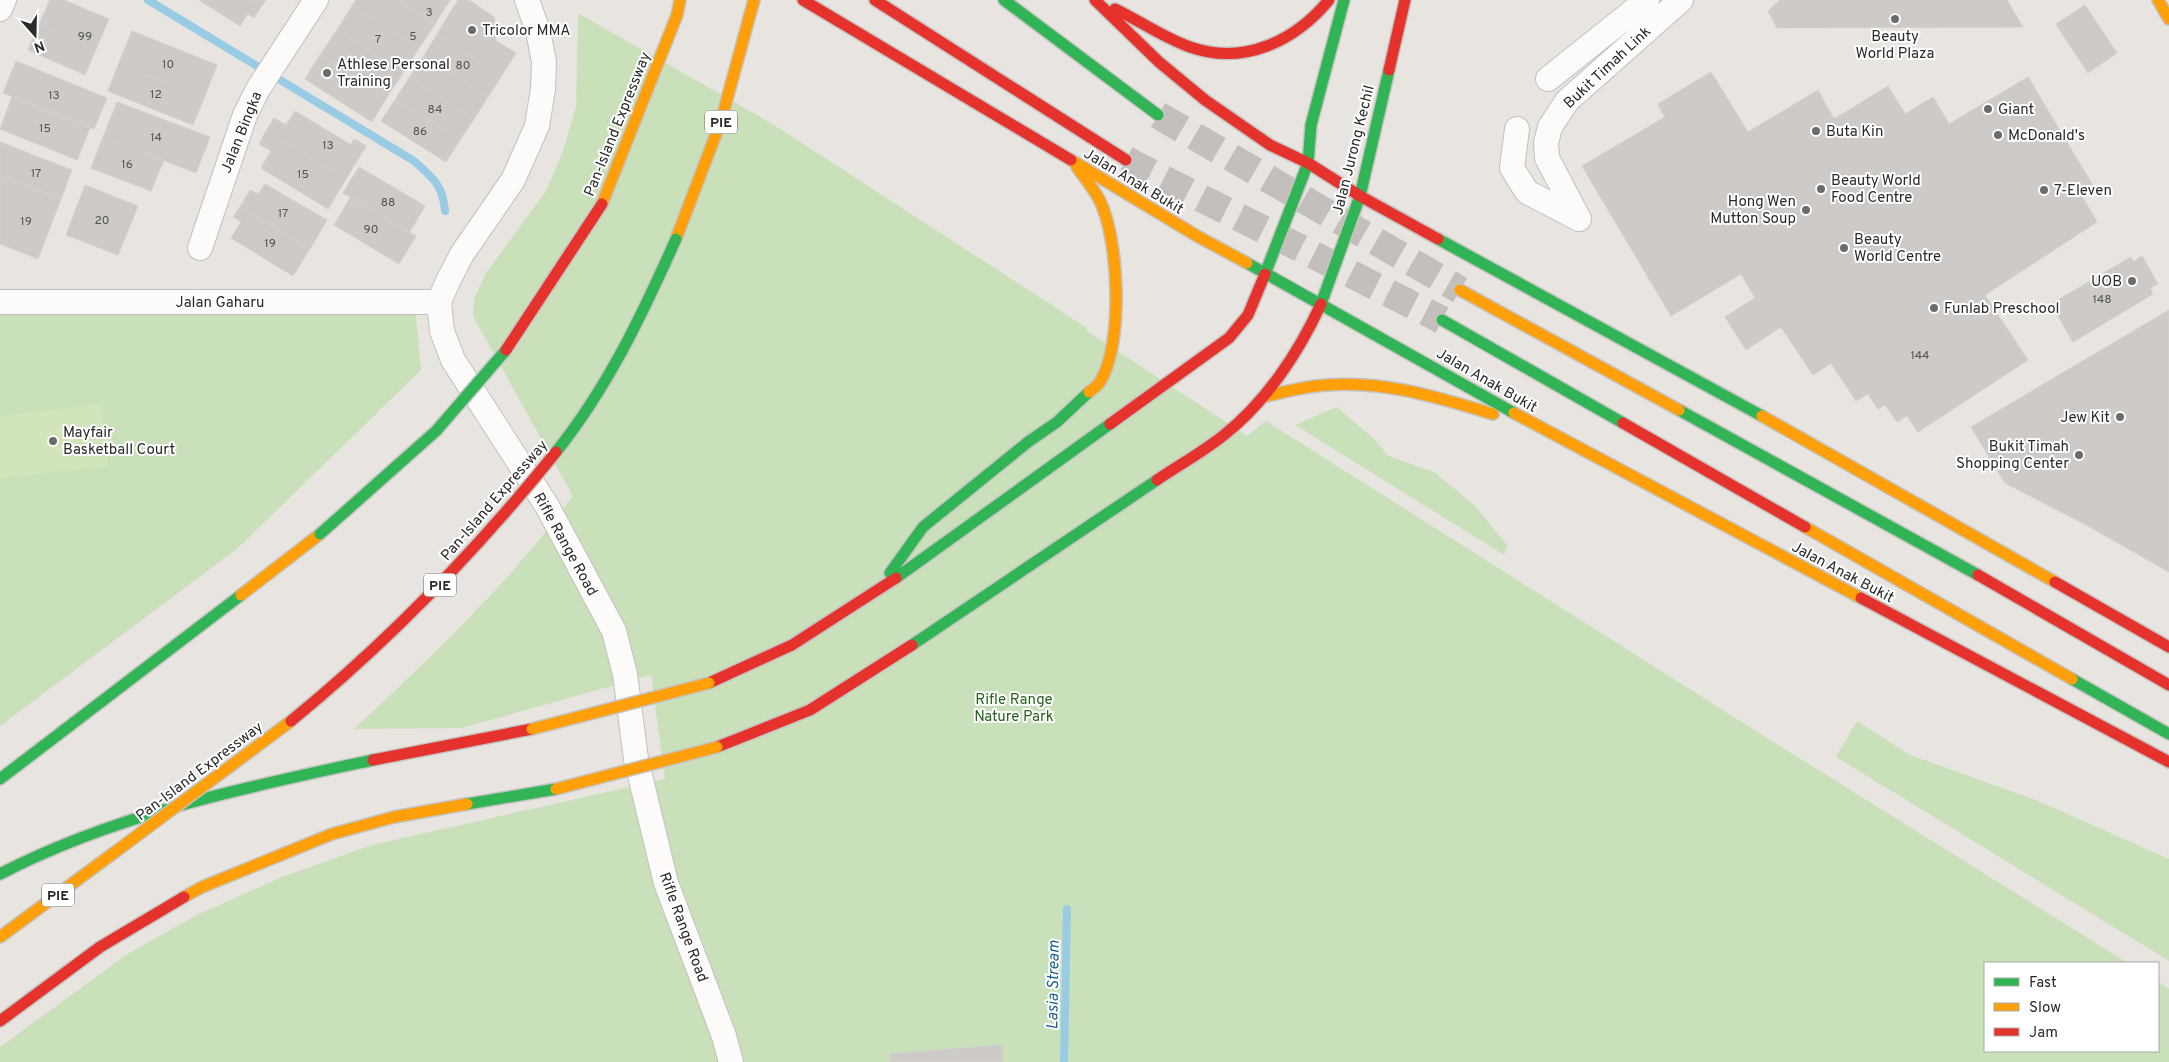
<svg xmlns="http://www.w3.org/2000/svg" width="2169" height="1062" font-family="Overpass,sans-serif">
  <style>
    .green { fill: #c9e0bb }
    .pitch { fill: #d2e4b9 }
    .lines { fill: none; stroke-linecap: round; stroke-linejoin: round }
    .stream { stroke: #99cce4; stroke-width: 8 }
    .building { fill: #cdcac7; stroke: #d3d0cc }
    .primary-tunnel { stroke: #c2bfbc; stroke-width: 28; stroke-dasharray: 28 14; stroke-linecap: butt }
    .street-casing { stroke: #c1c0c0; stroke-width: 26 }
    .fast-casing { stroke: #c4c3c1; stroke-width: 14 }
    .slow-casing { stroke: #c4c3c1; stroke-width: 14 }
    .jam-casing { stroke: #c4c3c1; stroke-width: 14 }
    .street { stroke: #fcfbfa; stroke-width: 24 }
    .fast { stroke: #30b455; stroke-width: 11 }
    .slow { stroke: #ff9f0a; stroke-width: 11 }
    .jam { stroke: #e5322d; stroke-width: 11 }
    .fast-bridge-casing { stroke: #c4c3c1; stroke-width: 14; stroke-linecap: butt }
    .slow-bridge-casing { stroke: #c4c3c1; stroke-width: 14; stroke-linecap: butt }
    .jam-bridge-casing { stroke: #c4c3c1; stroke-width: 14; stroke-linecap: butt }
    .fast-bridge { stroke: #30b455; stroke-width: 11 }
    .slow-bridge { stroke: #ff9f0a; stroke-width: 11 }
    .jam-bridge { stroke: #e5322d; stroke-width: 11 }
    .poi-dot { fill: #6c6b6a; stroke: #fff; stroke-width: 2 }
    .labels { text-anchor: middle; stroke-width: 4; stroke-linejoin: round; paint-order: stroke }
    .number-label { font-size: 12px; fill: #545453 }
    .shield { fill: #fff; stroke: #6a6a6a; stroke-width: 1 }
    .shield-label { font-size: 14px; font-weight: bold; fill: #2a2a2a }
    .poi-label { font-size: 15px; fill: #2a2a2a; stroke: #fff; text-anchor: start }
    .street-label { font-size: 15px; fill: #2a2a2a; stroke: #fff }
    .park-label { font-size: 15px; fill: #29611f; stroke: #fff }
    .water-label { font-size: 16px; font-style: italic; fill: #175f90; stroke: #fff }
  </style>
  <rect width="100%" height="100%" fill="#e8e4e0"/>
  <!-- green -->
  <path class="green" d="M578 13 771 123 1087 328V331L1247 436 1266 421 1764 736 2128 963H1985V1051H2158V981L2169 989V1062H0V1047L126 955 197 915 282 877 372 845 665 779 651 675 462 728 354 729C432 656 510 583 573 496L473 316 474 299 486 273 546 191 562 154 576 107Z
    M415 305 421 370 238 548 0 726V307Z
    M1337 407 1376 441 1388 456 1434 472 1474 505 1508 546 1504 555 1295 425Z
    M1857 721 1910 755 2036 800 2169 859V961L1836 757Z"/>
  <!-- pitch -->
  <path class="pitch" d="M102 404 108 466 0 478V416Z"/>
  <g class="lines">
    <!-- stream -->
    <path class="stream" d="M148 0 414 161C433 178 443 185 445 211
      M1064 1062 1067 909"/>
  </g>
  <!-- building -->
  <path class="building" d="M50 0H64L109 19 96 49 39 24Z
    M199 0H251L261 7 254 18 248 14 240 26Z
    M251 0H266L261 7Z
    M356 0H397L435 24 419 48 352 6Z
    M397 0H450L435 24Z
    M458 0H469L494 17 496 41 516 53 502 75 437 34Z
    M1780 0H2007L2023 27 1777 28 1768 11Z
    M2085 5 2117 53 2088 73 2056 24Z
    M352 6 419 48 403 73 337 30Z
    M39 24 96 49 85 75 28 50Z
    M337 30 403 73 387 97 320 55Z
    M132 31 217 65 204 98 119 63Z
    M437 34 502 75 488 97 424 56Z
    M320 55 387 97 372 122 305 79Z
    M424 56 488 97 474 119 409 78Z
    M16 61 107 98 94 129 3 93Z
    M119 63 204 98 193 125 108 91Z
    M1711 72 1748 132 1818 90 1834 119 1888 86 1905 114 1933 97 1949 124 2028 77 2095 189 2082 196 2097 222 1985 295 2028 360 1918 432 1907 416 1897 422 1885 405 1878 409 1868 394 1856 401 1831 363 1813 375 1781 327 1746 350 1725 317 1755 298 1741 274 1671 316 1582 166 1665 117 1658 104Z
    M409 78 474 119 460 140 395 100Z
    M12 97 90 128 77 160 0 129Z
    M395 100 460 140 446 162 381 121Z
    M117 102 210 137 196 173 103 137Z
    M295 111 351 145 354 139 366 146 346 179 266 131 274 118 286 125Z
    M266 131 346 179 328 209 261 168 271 151 259 144Z
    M103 137 164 160 151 191 91 168Z
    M0 142 72 170 61 199 0 175Z
    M359 167 425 206 409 233 343 193Z
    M0 175 61 199 38 259 0 244Z
    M265 184 327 220 310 249 240 207 250 190 258 194Z
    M85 185 138 206 118 255 66 235Z
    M350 198 416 236 399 264 334 225Z
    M240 207 310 249 293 276 231 238 241 222 233 217Z
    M2142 256 2158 284 2150 288 2153 294 2073 342 2051 304 2131 257 2133 262Z
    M2169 310V572L2088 526 2005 483 1971 427Z
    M1002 1045 1003 1062H890V1054Z"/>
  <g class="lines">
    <!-- primary-tunnel -->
    <path class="primary-tunnel" d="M1158 115 1460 290
      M1126 160 1442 320"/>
    <defs>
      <path id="street" d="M527 0 538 31 544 62 543 89 537 126 513 180 462 254 448 281 439 302 442 331 453 360 547 506 614 631 625 674 636 759 666 883 724 1036 731 1062
        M0 9 4 0
        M1548 79 1647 0
        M1517 129 1512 168 1527 192 1579 219
        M1579 219 1547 158 1546 143 1550 127 1567 101 1681 0
        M200 248 245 115 258 89 316 0
        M0 302H439"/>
      <path id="fast" d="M1004 0 1158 115
        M1438 239 1762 416
        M1247 263 1514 413
        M1265 274 1308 163 1311 125 1344 0
        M1321 304 1360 196 1389 70
        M1442 320 1623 423
        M1679 410 1978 575
        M890 573 923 527 1028 442 1057 422 1089 392
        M896 578 1110 424
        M912 645 1157 480
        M2072 679 2169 734
        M0 779 241 595
        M467 804 556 789
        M0 874C115 814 247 787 373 760"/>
      <path id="slow" d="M2158 0 2169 19
        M1071 160 1197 236 1247 263
        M1077 167C1084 177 1093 188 1099 199 1119 237 1124 344 1100 382 1098 386 1093 389 1089 392
        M602 204 677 15 680 0
        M676 239 721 121 754 0
        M1460 290 1679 410
        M1263 397C1284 392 1305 386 1327 385 1384 380 1439 398 1493 414
        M1514 413 1861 598
        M1762 416 2055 582
        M1805 527 2072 679
        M241 595 320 534
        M184 897 202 887 332 834 394 817 467 804
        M0 937 115 852"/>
      <path id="jam" d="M803 0 1071 160
        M875 0 1126 160
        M1095 0 1159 62 1205 100 1270 145 1308 163 1360 196 1438 239
        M1115 9C1140 21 1164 38 1190 47 1244 66 1295 41 1329 0
        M1389 70 1405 0
        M1623 423 1805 527
        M1110 424 1229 338 1248 315 1265 274
        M1157 480C1179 465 1203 452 1224 435 1266 402 1299 352 1321 304
        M1978 575 2169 685
        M2055 582 2169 647
        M1861 598 2169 762
        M709 683 792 645 896 578
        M717 747 810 710 912 645
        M373 760 532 729
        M0 1021 100 947 184 897"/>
    </defs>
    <!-- street casing -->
    <use href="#street" class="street-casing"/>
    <!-- fast casing -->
    <use href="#fast" class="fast-casing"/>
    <!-- slow casing -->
    <use href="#slow" class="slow-casing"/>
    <!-- jam casing -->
    <use href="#jam" class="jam-casing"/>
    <!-- street -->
    <use href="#street" class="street"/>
    <!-- fast -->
    <use href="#fast" class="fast"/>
    <!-- slow -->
    <use href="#slow" class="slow"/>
    <!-- jam -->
    <use href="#jam" class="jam"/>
    <defs>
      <path id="fast-bridge" d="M556 452C608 387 642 315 676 239
        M320 534 436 431 506 350"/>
      <path id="slow-bridge" d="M532 729 709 683
        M556 789 717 747
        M115 852 291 721"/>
      <path id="jam-bridge" d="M506 350 602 204
        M291 721C389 641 476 551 556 452"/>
    </defs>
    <!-- fast-bridge casing -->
    <use href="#fast-bridge" class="fast-bridge-casing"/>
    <!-- slow-bridge casing -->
    <use href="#slow-bridge" class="slow-bridge-casing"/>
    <!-- jam-bridge casing -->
    <use href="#jam-bridge" class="jam-bridge-casing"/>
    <!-- fast-bridge -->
    <use href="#fast-bridge" class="fast-bridge"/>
    <!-- slow-bridge -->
    <use href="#slow-bridge" class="slow-bridge"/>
    <!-- jam-bridge -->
    <use href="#jam-bridge" class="jam-bridge"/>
  </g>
  <!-- markers -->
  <g class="poi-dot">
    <circle cx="1895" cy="19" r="5"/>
    <circle cx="472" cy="30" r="5"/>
    <circle cx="327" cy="73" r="5"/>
    <circle cx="1988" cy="109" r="5"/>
    <circle cx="1816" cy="131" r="5"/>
    <circle cx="1998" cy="135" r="5"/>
    <circle cx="1821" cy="189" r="5"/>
    <circle cx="2044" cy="190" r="5"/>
    <circle cx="1806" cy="210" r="5"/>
    <circle cx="1844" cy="248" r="5"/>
    <circle cx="2132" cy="281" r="5"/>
    <circle cx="1934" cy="308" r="5"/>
    <circle cx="2120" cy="417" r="5"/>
    <circle cx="53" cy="441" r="5"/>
    <circle cx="2079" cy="455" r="5"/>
  </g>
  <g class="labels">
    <!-- number labels -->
    <g class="number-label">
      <text x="429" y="16">3</text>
      <text x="85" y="40">99</text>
      <text x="413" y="40">5</text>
      <text x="378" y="43">7</text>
      <text x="168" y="68">10</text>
      <text x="463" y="69">80</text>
      <text x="156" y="98">12</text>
      <text x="54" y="99">13</text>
      <text x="435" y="113">84</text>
      <text x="45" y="132">15</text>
      <text x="420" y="135">86</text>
      <text x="156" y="141">14</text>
      <text x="328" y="149">13</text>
      <text x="127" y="168">16</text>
      <text x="36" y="177">17</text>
      <text x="303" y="178">15</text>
      <text x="388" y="206">88</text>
      <text x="283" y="217">17</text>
      <text x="102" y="224">20</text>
      <text x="26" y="225">19</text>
      <text x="371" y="233">90</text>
      <text x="270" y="247">19</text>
      <text x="2102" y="303">148</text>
      <text x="1920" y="359">144</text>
    </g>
    <!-- shield labels -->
    <g class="shield">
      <rect x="705" y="110.5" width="32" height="23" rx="4"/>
      <rect x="424" y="573.5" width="32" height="23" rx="4"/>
      <rect x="42" y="883.5" width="32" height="23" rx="4"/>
    </g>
    <g class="shield-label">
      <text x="721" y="127">PIE</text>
      <text x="440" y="590">PIE</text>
      <text x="58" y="900">PIE</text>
    </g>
    <!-- poi labels -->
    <g class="poi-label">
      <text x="482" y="35">Tricolor MMA</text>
      <text x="1895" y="41" text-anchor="middle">Beauty<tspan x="1895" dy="17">World Plaza</tspan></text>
      <text x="337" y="69">Athlese Personal<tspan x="337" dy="17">Training</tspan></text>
      <text x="1998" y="114">Giant</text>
      <text x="1826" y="136">Buta Kin</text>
      <text x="2008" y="140">McDonald's</text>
      <text x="1831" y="185">Beauty World<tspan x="1831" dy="17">Food Centre</tspan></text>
      <text x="2054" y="195">7-Eleven</text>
      <text x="1796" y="206" text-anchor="end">Hong Wen<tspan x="1796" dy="17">Mutton Soup</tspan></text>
      <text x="1854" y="244">Beauty<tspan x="1854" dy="17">World Centre</tspan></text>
      <text x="2122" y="286" text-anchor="end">UOB</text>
      <text x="1944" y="313">Funlab Preschool</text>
      <text x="2110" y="422" text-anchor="end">Jew Kit</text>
      <text x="63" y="437">Mayfair<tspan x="63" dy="17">Basketball Court</tspan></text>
      <text x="2069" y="451" text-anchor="end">Bukit Timah<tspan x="2069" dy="17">Shopping Center</tspan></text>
    </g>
    <!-- street labels -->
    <g class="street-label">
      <text transform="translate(1607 67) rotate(-43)" y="5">Bukit Timah Link</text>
      <text transform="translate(617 124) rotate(-68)" y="5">Pan-Island Expressway</text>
      <text transform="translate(241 132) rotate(-68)" y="5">Jalan Bingka</text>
      <text transform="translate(1353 150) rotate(-76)" y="5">Jalan Jurong Kechil</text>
      <text transform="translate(1134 181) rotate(31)" y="5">Jalan Anak Bukit</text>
      <text x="220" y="307">Jalan Gaharu</text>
      <text transform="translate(1487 380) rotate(30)" y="5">Jalan Anak Bukit</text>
      <text transform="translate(494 500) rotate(-49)" y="5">Pan-Island Expressway</text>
      <text transform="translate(566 544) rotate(61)" y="5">Rifle Range Road</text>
      <text transform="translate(1843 572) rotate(28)" y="5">Jalan Anak Bukit</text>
      <text transform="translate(199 771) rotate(-37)" y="5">Pan-Island Expressway</text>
      <text transform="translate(684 927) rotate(70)" y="5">Rifle Range Road</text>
    </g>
    <!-- park labels -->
    <g class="park-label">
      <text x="1014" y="704">Rifle Range<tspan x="1014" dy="17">Nature Park</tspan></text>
    </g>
    <!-- water labels -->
    <g class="water-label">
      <text transform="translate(1052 985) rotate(-89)" y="6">Lasia Stream</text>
    </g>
  </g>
  <!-- legend -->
  <rect x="1984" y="962" width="175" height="90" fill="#ffffff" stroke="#aaaaaa"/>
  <rect x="1994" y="978" width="25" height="8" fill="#30b455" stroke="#aaaaaa"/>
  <text x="2029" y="987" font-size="15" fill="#2a2a2a">Fast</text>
  <rect x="1994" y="1003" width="25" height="8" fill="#ff9f0a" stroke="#aaaaaa"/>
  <text x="2029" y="1012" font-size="15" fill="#2a2a2a">Slow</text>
  <rect x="1994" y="1028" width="25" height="8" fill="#e5322d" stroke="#aaaaaa"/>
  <text x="2029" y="1037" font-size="15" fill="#2a2a2a">Jam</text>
  <!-- north arrow -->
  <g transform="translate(35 35) rotate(160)" stroke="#ffffff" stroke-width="4" paint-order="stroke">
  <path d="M0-4L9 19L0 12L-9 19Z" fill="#2a2a2a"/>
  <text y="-8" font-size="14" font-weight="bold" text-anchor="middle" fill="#2a2a2a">N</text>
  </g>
</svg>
